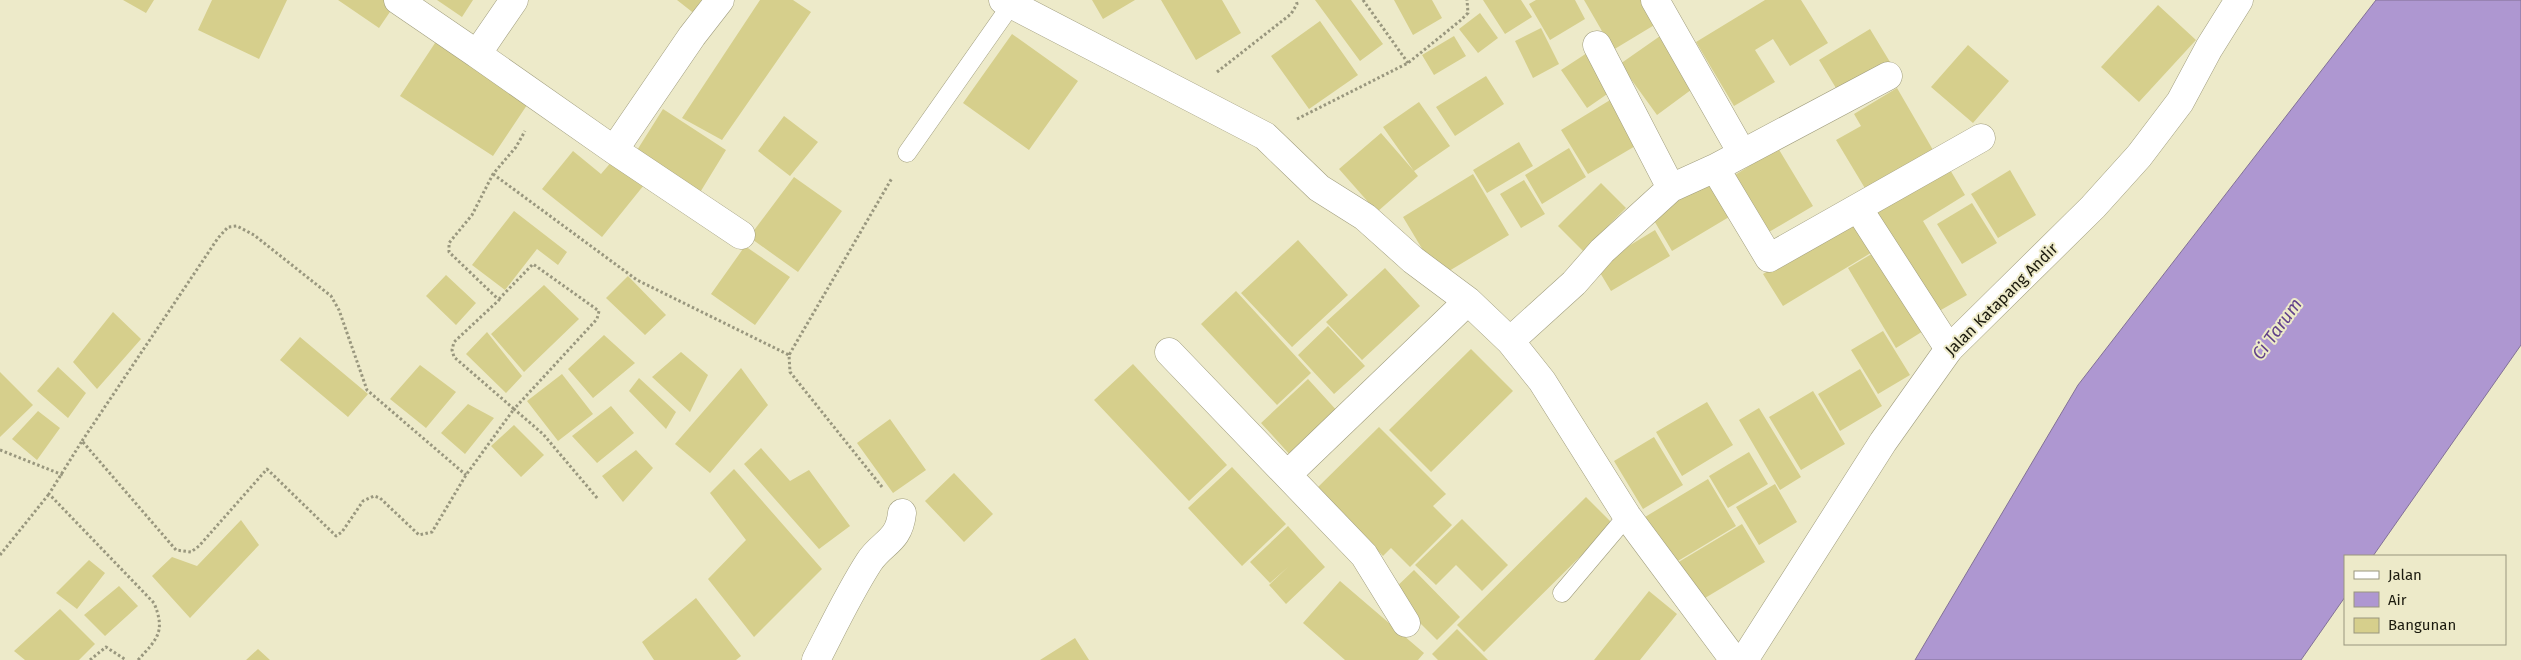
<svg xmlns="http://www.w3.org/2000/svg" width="2521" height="660" font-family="'Fira Sans',sans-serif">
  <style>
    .water { fill: #ae97d1; stroke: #827196 }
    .building { fill: #d6cf8c }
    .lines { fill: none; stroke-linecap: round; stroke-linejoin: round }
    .service-casing { stroke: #a09d7e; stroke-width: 19 }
    .minor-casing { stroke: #a09d7e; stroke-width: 29 }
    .tertiary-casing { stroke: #a09d7e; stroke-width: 29 }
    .path { stroke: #99977e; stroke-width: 3; stroke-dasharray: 2.5 2.5; stroke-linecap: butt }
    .service { stroke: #fff; stroke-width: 18 }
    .minor { stroke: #fff; stroke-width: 28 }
    .tertiary { stroke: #fff; stroke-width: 28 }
    .labels { text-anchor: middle; stroke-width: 4; stroke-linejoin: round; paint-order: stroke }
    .street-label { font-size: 16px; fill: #1a190d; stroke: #edeac9 }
    .water-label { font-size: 18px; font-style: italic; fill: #62428a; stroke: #edeac9 }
  </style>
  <rect width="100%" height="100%" fill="#edeac9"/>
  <!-- water -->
  <path class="water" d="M2376 0H2521V345L2373 556H2345V597L2301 660H1915L2078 385Z"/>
  <!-- building -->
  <path class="building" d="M123 0H154L146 13Z
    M212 0H287L259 59 198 30Z
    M338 0H392L396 3 379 28Z
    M437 0H473L462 17Z
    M677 0H708L696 15Z
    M760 0H793L811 12 722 140 682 118Z
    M1092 0H1135L1103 19Z
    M1161 0H1222L1241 33 1196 60Z
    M1315 0H1351L1383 44 1360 61Z
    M1394 0H1432L1442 18 1413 35Z
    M1483 0H1521L1532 17 1505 34Z
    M1536 0H1575L1585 19 1550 40 1529 4Z
    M1584 0H1642L1656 24 1613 50Z
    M1765 0H1801L1828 43 1790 66 1773 39 1755 50 1775 82 1734 106 1696 42Z
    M2158 5 2196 40 2139 102 2101 67Z
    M1480 13 1498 38 1478 53 1459 29Z
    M1320 21 1358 75 1309 109 1271 56Z
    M1541 28 1559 64 1533 78 1515 41Z
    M1870 29 1890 62 1839 93 1819 60Z
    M1012 34 1078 81 1029 150 963 103Z
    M1663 34 1699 84 1657 115 1620 64Z
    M1454 36 1466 56 1434 75 1422 55Z
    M437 40 529 102 493 156 400 96Z
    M1968 45 2009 81 1973 123 1931 87Z
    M1587 53 1613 90 1587 108 1561 70Z
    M1486 76 1504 104 1455 136 1436 107Z
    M1897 88 1933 150 1866 190 1836 140 1861 126 1854 114Z
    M1615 97 1642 142 1588 174 1561 130Z
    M1419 102 1450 146 1414 171 1418 176 1377 212 1339 169 1381 133 1414 171 1383 127Z
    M663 109 726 150 696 199 634 155Z
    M784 116 818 142 790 176 758 151Z
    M1519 142 1533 166 1487 193 1473 170Z
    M1569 148 1586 177 1542 204 1525 175Z
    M1778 148 1813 206 1769 232 1735 175Z
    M573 151 601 174 613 160 644 185 602 237 542 189Z
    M1949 168 1965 195 1923 221 1967 295 1934 314 1874 214Z
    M2010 170 2036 215 1998 238 1971 194Z
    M1473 174 1509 235 1439 277 1403 217Z
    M794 177 842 211 798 272 749 237Z
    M1706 178 1729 217 1672 251 1649 212Z
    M1524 180 1545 214 1521 228 1500 194Z
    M1601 183 1626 208 1583 251 1558 226Z
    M1972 203 1997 243 1962 264 1937 224Z
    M514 211 567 252 558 265 537 249 505 290 472 265Z
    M1855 219 1874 251 1783 306 1763 274Z
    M1655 230 1670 256 1611 291 1596 266Z
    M1298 240 1348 295 1292 347 1241 293Z
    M745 246 790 277 755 325 711 294Z
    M1880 249 1928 328 1896 348 1848 268Z
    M1385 268 1420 306 1362 360 1326 322Z
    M446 275 476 303 456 325 426 296Z
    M628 276 666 315 645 335 606 298Z
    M544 285 579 319 524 372 491 334Z
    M1236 291 1311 373 1277 405 1201 324Z
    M113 312 141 339 97 389 73 362Z
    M1328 326 1365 366 1334 394 1298 355Z
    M1883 331 1910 375 1878 394 1851 350Z
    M487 332 522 376 506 393 466 354Z
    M604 335 635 363 593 398 568 369Z
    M300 337 368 394 348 417 280 360Z
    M1471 349 1513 391 1431 472 1389 430Z
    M681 352 708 375 690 412 652 377Z
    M1133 364 1227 465 1189 501 1094 400Z
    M420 365 456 392 426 428 390 399Z
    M58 367 86 393 68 418 37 391Z
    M741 368 768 405 710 473 675 444Z
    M1860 369 1882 406 1840 431 1818 394Z
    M0 372 33 405 0 437Z
    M562 374 593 414 558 441 527 401Z
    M639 378 676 412 666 429 629 391Z
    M1308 379 1339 413 1292 457 1261 423Z
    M1813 391 1845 444 1801 470 1769 417Z
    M1707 402 1733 445 1682 476 1656 432Z
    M468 404 494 418 465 454 441 433Z
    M611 406 634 433 597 463 572 436Z
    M1759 408 1801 477 1780 490 1739 420Z
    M38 411 60 428 37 460 12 439Z
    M890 419 926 470 893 493 857 443Z
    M514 425 544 455 521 477 491 446Z
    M1379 427 1446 494 1433 506 1452 525 1410 567 1391 548 1383 556 1316 489Z
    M1654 437 1683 485 1643 509 1614 461Z
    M761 448 790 481 809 470 850 526 819 549 744 464Z
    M636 450 653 468 623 502 602 476Z
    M1749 452 1768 484 1728 508 1709 476Z
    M1232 467 1286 524 1242 566 1188 508Z
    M734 469 822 569 754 637 708 579 746 540 710 493Z
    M954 473 993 514 964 542 925 501Z
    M1708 479 1736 526 1673 564 1645 517Z
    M1775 484 1797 522 1759 545 1736 507Z
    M1586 497 1613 524 1484 652 1457 625Z
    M1462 519 1508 565 1482 591 1456 565 1436 585 1415 565Z
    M241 520 259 545 190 618 152 576 172 557 197 566Z
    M1742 524 1765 562 1695 604 1672 566Z
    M1288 526 1325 567 1286 604 1269 585 1288 567 1270 583 1250 562Z
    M89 560 105 573 77 609 56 593Z
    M1414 570 1460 617 1437 640 1390 593Z
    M1340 581 1424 653 1418 660H1345L1303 623Z
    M119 586 138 606 105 636 84 615Z
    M1649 591 1677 614 1640 660H1594Z
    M696 598 741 656 736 660H654L642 642Z
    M60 609 95 644 79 660H25L14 651Z
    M1457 629 1488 660H1438L1432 654Z
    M1075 638 1089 660H1040Z
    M258 649 270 660H246Z"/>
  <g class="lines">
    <defs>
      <path id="service" d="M907 153 1011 5
        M1562 593 1627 516"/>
      <path id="minor" d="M398 0 477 54
        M514 0 477 54 614 150 741 235
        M1003 0 1265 136 1319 188 1365 217 1413 260 1468 301 1510 341 1542 381 1627 516 1734 660
        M1655 0 1742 153
        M1597 45 1671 188
        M614 150 692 36 720 0
        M1715 168 1888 76
        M1858 208 1949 349
        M1510 341 1574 283 1602 251 1671 188 1715 168 1769 258 1981 138
        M1169 352 1364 555 1406 623
        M1288 474 1468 301
        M816 660C833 627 849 593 869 562 882 542 899 542 902 513"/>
      <path id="tertiary" d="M1744 660 1883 442 1949 349 2093 207 2139 156 2180 102 2209 48 2239 0"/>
    </defs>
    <!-- service casing -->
    <use href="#service" class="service-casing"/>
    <!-- minor casing -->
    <use href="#minor" class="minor-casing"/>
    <!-- tertiary casing -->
    <use href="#tertiary" class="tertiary-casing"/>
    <!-- path -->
    <path class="path" d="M1363 0 1408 63
      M1217 72 1291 14 1297 4 1296 0
      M1297 119 1408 63 1461 20 1468 13 1467 0
      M493 174 637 280 789 355
      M499 299 533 264 599 311 597 319 514 409 543 434 598 499
      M82 441 218 238 228 227 237 226 254 235 331 296 339 310 367 390 466 475
      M0 450 63 475
      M882 487 790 372 789 355 892 178
      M0 555 49 494
      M90 660 106 647 126 660
      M138 660C157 639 166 632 154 603L49 494 82 441 176 550 191 552 199 546 267 469 336 536 342 532 363 501 374 496 380 498 419 535 432 532 466 475 514 409 454 357 452 350 454 342 499 300 449 252V243L472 215 493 174 516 147 525 131"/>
    <!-- service -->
    <use href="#service" class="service"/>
    <!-- minor -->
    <use href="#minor" class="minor"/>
    <!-- tertiary -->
    <use href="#tertiary" class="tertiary"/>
  </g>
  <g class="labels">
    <!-- street labels -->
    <g class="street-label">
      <text transform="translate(2001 299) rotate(-45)" y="6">Jalan Katapang Andir</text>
    </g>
    <!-- water labels -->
    <g class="water-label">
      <text transform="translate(2277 329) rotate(-54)" y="6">Ci Tarum</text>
    </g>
  </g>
  <!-- legend -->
  <rect x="2344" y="555" width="162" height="90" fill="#edeac9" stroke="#99967e"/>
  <rect x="2354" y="571" width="25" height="8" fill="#ffffff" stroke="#99967e"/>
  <text x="2388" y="580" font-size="15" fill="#1a190d">Jalan</text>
  <rect x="2354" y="592" width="25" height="15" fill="#ae97d1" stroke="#99967e"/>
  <text x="2388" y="605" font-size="15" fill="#1a190d">Air</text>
  <rect x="2354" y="618" width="25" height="15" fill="#d6cf8c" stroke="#99967e"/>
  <text x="2388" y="630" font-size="15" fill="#1a190d">Bangunan</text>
</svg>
